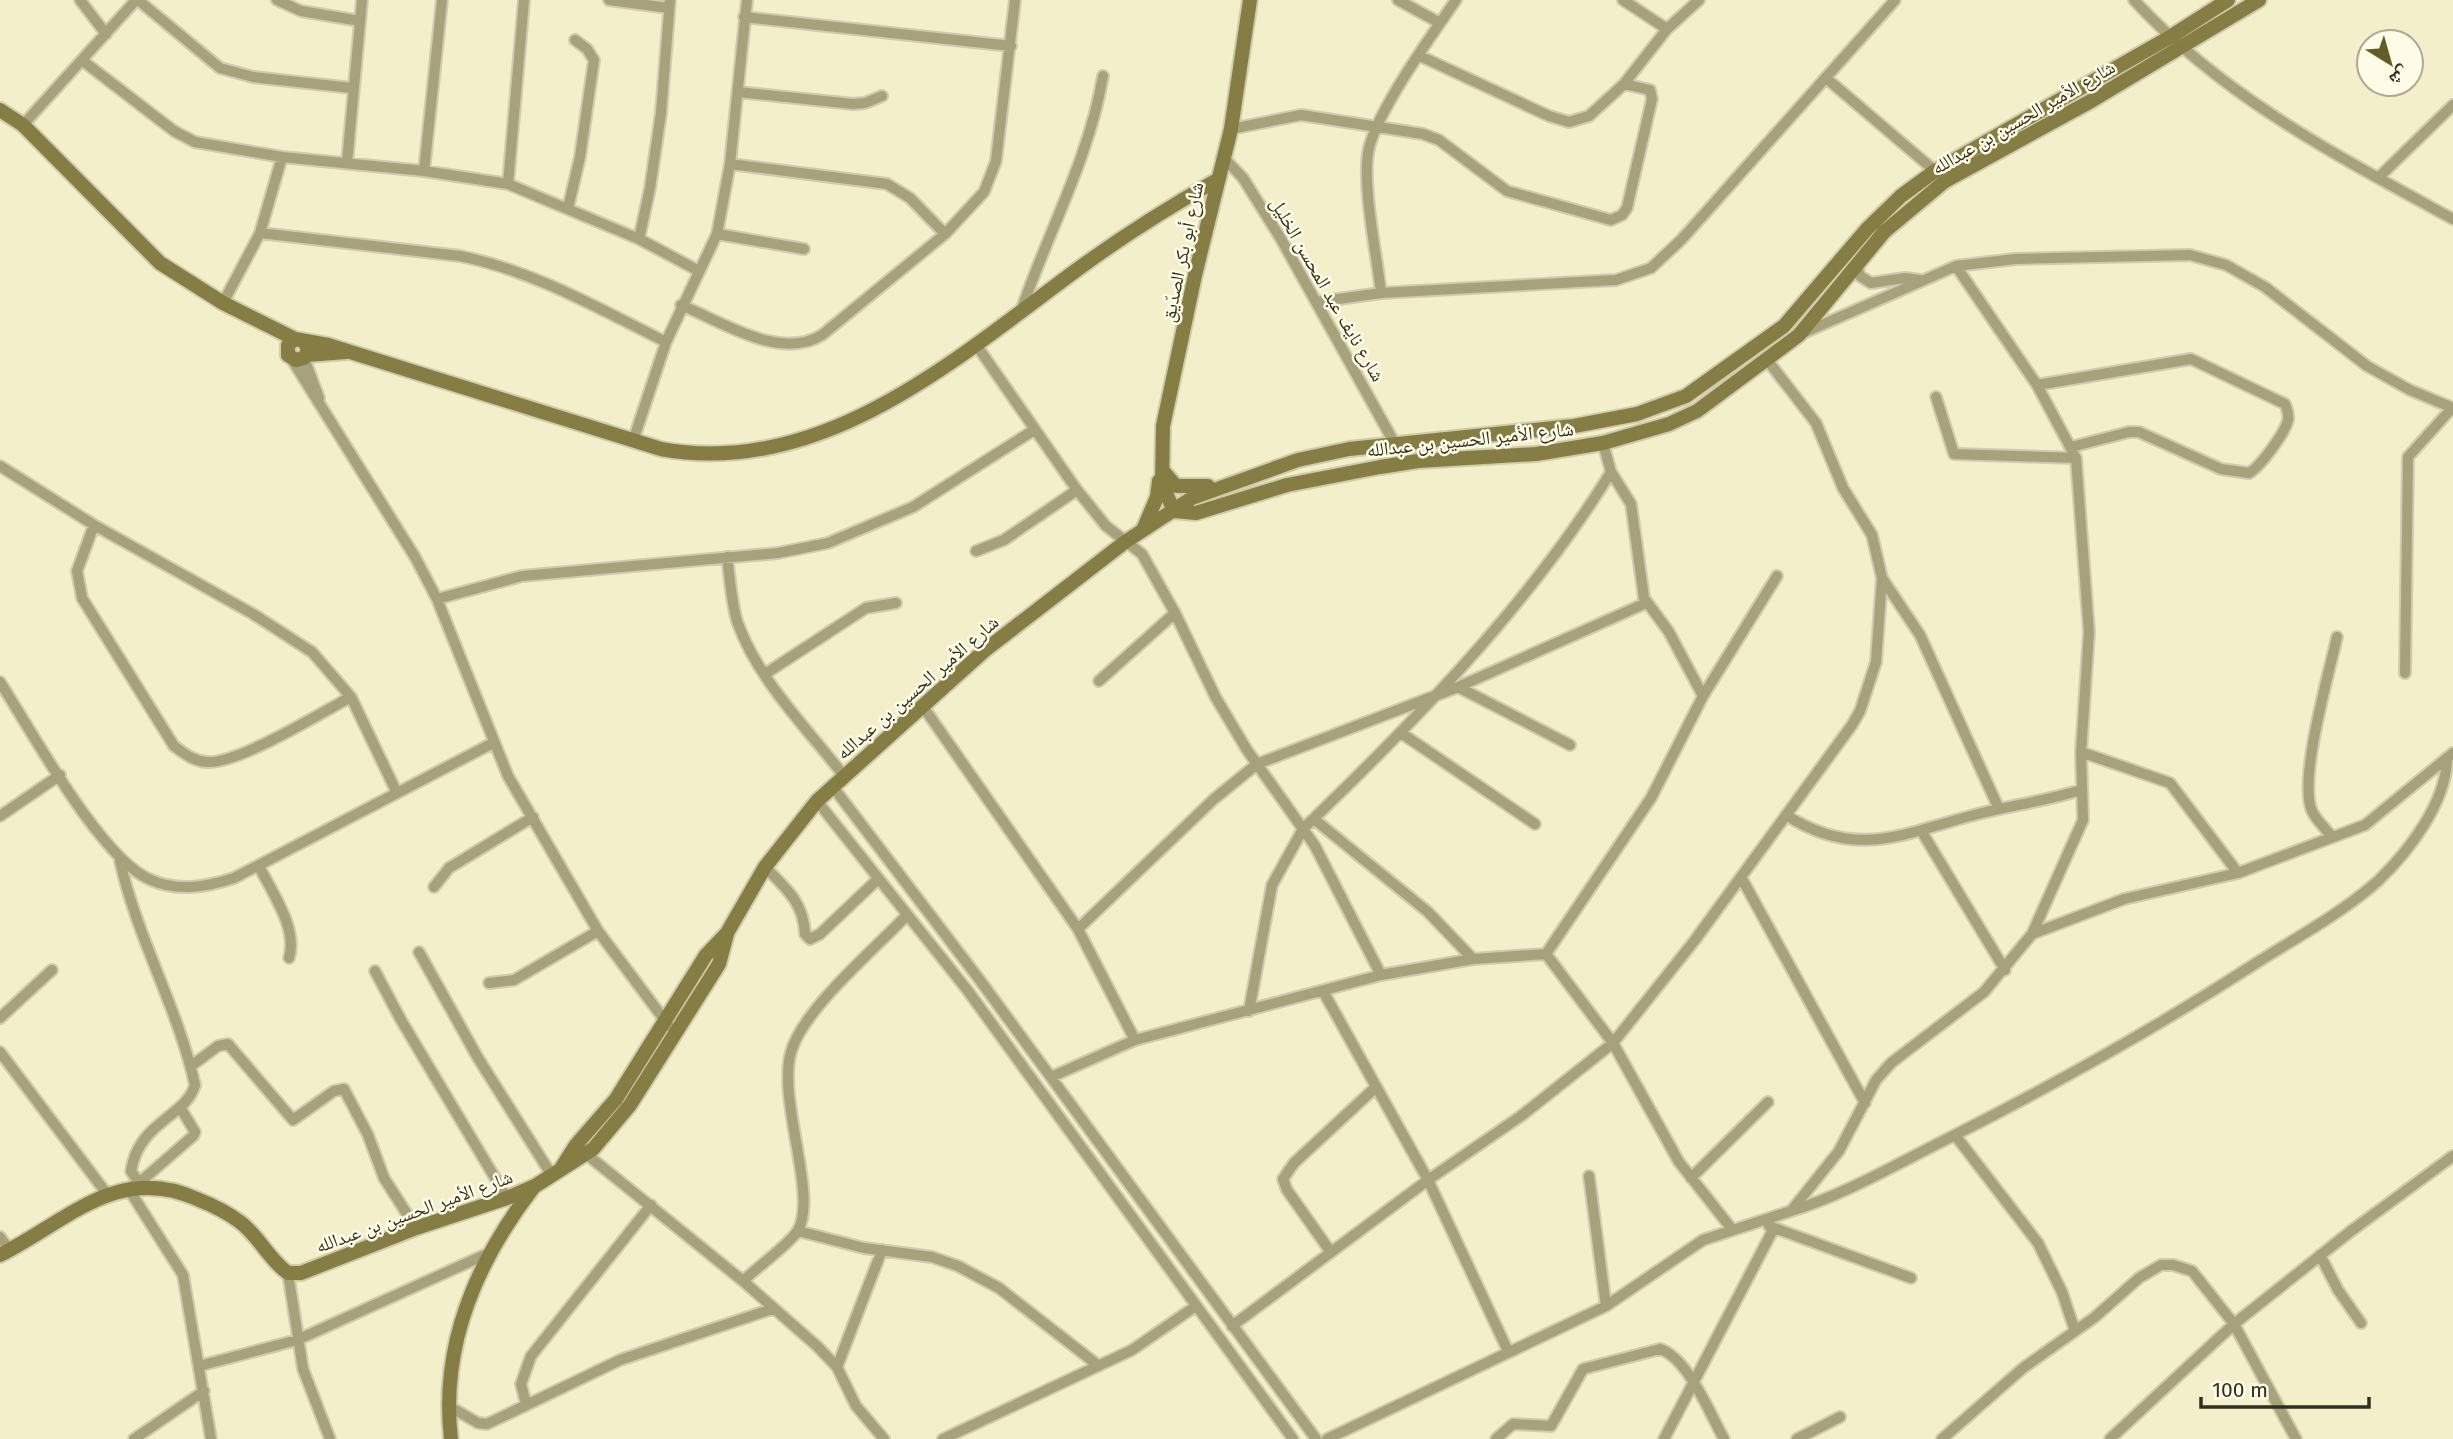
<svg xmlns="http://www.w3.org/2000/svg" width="2453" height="1439" font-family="'Fira Sans','Noto Naskh Arabic',sans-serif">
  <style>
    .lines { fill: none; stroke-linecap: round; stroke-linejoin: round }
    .street-casing { stroke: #d0ccac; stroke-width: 14 }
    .secondary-casing { stroke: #d0ccac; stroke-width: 18 }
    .street { stroke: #a7a27c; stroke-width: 10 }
    .secondary { stroke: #857d43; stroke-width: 14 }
    .labels { text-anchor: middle; stroke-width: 5; stroke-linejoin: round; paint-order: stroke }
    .street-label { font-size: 19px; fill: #312f21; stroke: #fefce6 }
  </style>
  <rect width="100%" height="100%" fill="#f3efcb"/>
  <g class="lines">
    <defs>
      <path id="street" d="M80 0 106 34
        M138 0 220 68 253 77 352 88
        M277 0 301 11 360 21
        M609 0 669 8
        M1398 0 1440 23
        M1623 0 1667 29
        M2134 0C2223 97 2339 157 2453 219
        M744 17 1011 46
        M1420 56 1549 116 1569 122 1589 116 1624 84 1667 29 1699 0
        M83 61 174 131 195 142 282 157 424 171 508 184 639 239 699 271
        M1826 78 1935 171
        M738 92 853 104 865 103 882 96
        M23 125 136 0
        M1231 129 1301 115 1423 134 1439 140 1507 191 1611 220 1622 215 1627 208 1652 99 1650 90 1624 84
        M1223 157 1243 178 1281 239 1395 444
        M347 163 362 0
        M730 164 887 184 910 198 945 234
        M424 171 442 0
        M2378 178 2453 105
        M508 184 524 0
        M568 208 580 157 594 60 587 49 575 40
        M260 233 460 256C534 271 598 308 666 342
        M717 234 804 249
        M639 239 650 188 661 113 670 0
        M1856 263 1860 276 1871 283 1905 278 1920 280
        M1381 293C1377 255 1361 183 1369 148 1379 108 1431 36 1456 0
        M1317 302 1381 293 1616 280 1651 268 1682 239 1895 0
        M223 303 260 233 282 157
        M681 305C722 322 780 361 822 335L945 234 984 192 996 161 1015 0
        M1021 311C1048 232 1089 159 1103 76
        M1801 334 1956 266 2015 259 2190 255 2226 265 2265 287 2367 366 2410 390 2453 408
        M975 343 1077 490 1106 526 1142 554 1175 613 1216 698 1247 750 1315 846 1381 975 1135 1040 1051 1077
        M291 358 415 557 437 599 508 776 598 931 669 1026
        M304 358 319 398
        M2037 385 2191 359 2285 404C2287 409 2289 415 2288 420 2285 433 2260 467 2249 473L2221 469 2139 432H2129L2071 447
        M1936 397 1954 454 2076 458 2037 385 1956 266
        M633 441 666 342 717 234 730 164 747 0
        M1603 443 1611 472 1631 504 1644 598 1669 632 1703 696
        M0 466 94 525 253 614 312 652 351 697 397 793
        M94 525 77 571 82 598 174 746C185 754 193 761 207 762 239 764 320 713 351 697
        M976 551 1004 540 1077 490
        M727 557C730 578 731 600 737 621 757 679 807 728 844 776
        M1882 578 1920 635 1999 809
        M437 599 522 576 778 553 828 543 913 507 1034 430
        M2405 673 2408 457 2452 408
        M765 674 866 608 896 603
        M1099 681 1175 613
        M0 682C31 730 101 860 151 880 178 892 206 887 234 878L493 743
        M1458 687 1570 745
        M922 705 1078 929 1135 1040
        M1401 733 1535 824
        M2081 752 2170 783 2238 873
        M833 787 979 979 1316 1439
        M817 801 968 991 1293 1439
        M1786 815C1859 862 1908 831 1982 813 2015 805 2049 800 2081 790
        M0 816 60 775
        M1314 819 1428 912 1473 959
        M1922 832 2005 970
        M2332 837C2326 829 2316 820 2312 811 2298 780 2329 674 2337 637
        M120 861C137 938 178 1008 195 1085 186 1117 139 1121 131 1171L139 1183
        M259 866C272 893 298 928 289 958
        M765 867C786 888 804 903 805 934L810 939 820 934 878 879
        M1741 877 1865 1103
        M434 887 449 868 533 817
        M1078 929 1214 799 1257 764 1458 687 1646 603
        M2032 934 2083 820 2081 752 2089 632 2076 458
        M419 952 478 1058 551 1174
        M1546 954 1651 798 1703 696 1777 576
        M375 971 401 1020 507 1198
        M1381 975 1473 959 1546 954
        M489 983 514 980 598 931
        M1323 991 1428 1180 1508 1351
        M1249 1011 1272 885 1303 829C1414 722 1530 604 1611 472
        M0 1018 52 970
        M0 1052 107 1194
        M191 1066 218 1046 228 1044 293 1120 334 1091 344 1089 368 1135 384 1178 416 1228
        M180 1107 195 1132 193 1136 139 1183 128 1188 183 1275 211 1439
        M1955 1135 2038 1243 2062 1292 2075 1331
        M580 1149 743 1281 818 1347 837 1367 856 1406 884 1439
        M1589 1176 1606 1306
        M1691 1178 1768 1102
        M1791 1211C1844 1195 1895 1165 1945 1140 2050 1087 2151 1031 2250 967 2292 940 2341 914 2378 881 2409 851 2446 803 2447 759
        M1769 1226 1911 1278
        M1731 1228 1679 1162 1613 1043 1695 940 1852 725 1860 711 1876 662 1882 578 1872 535 1843 488 1816 423 1768 361
        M798 1231 864 1248 932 1257 958 1266 999 1288 1099 1366
        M0 1237 10 1250
        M1330 1251 1287 1190 1283 1179 1294 1163 1376 1087
        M2320 1255 2338 1290 2361 1323
        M288 1273 303 1369 330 1439
        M743 1281C755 1269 791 1243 798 1230 818 1196 777 1099 791 1052 803 1009 875 949 907 915
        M1232 1326 1428 1180 1521 1116 1613 1043 1546 954
        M199 1366 297 1340 489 1253
        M837 1367 882 1250
        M526 1404 521 1384 531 1356 651 1205
        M447 1405 478 1423 487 1424 620 1360 772 1309
        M134 1439 204 1391
        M943 1439 1132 1350 1196 1306
        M1327 1439 1606 1306 1703 1240 1791 1211 1839 1151 1876 1080 1891 1063 1984 992 2032 934 2124 899 2238 873 2365 825 2453 753
        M1496 1439 1513 1424 1551 1426 1583 1369 1660 1349C1688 1358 1710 1414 1724 1439
        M1664 1439 1774 1228
        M1797 1439 1840 1417
        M1942 1439 2023 1368 2095 1317 2139 1278 2161 1265H2173L2192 1271 2234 1324 2296 1439
        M2110 1439 2234 1324 2351 1231 2453 1156"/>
      <path id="secondary" d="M0 110 23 125 160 263 223 303 295 339
        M305 342 308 351 304 358 296 360 288 355V345L295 339 328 345 661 449C822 479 958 357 1078 269 1123 236 1169 207 1217 180
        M306 355 346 352
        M1163 471 1176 486H1208
        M1174 511 1196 513 1287 485 1380 467 1418 461 1536 454 1603 443 1669 424 1697 411 1799 335 1884 232 1945 181 2091 101 2259 0
        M1174 511 1162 484 1163 426 1195 275 1231 129 1250 0
        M1143 530 1157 497 1159 481
        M562 1167 576 1145 616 1099 706 955 727 933 765 867 817 801 984 651 1125 542 1192 498 1298 460 1349 449 1574 426 1637 414 1686 396 1784 326 1867 229 1901 196 1935 171 2170 37 2228 0
        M0 1255C66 1222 118 1163 197 1199 212 1205 227 1212 240 1222 259 1236 269 1260 288 1273H301L416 1228 507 1198 535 1186 593 1149 630 1105 719 964 727 934
        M451 1439C440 1345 476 1262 533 1188"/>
    </defs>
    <!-- street casing -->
    <use href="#street" class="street-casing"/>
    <!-- secondary casing -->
    <use href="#secondary" class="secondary-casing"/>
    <!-- street -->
    <use href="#street" class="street"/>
    <!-- secondary -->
    <use href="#secondary" class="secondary"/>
  </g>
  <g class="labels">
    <!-- street labels -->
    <g class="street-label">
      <text transform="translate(2023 117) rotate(-30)" y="7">شارع الأمير الحسين بن عبدالله</text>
      <text transform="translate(1182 252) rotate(-78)" y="7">شارع أبو بكر الصدّيق</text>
      <text transform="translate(1328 289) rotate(60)" y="7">شارع نايف عبد المحسن الخليل</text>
      <text transform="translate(1470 439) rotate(-6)" y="7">شارع الأمير الحسين بن عبدالله</text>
      <text transform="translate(917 687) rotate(-41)" y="7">شارع الأمير الحسين بن عبدالله</text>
      <text transform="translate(414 1211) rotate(-20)" y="7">شارع الأمير الحسين بن عبدالله</text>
    </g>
  </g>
  <!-- north arrow -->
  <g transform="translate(2390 63) rotate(143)"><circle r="33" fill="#fefce6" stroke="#acaa97" stroke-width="2"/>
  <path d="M0-5L12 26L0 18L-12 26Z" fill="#635c29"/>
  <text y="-10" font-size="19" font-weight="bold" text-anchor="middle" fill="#312f21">ش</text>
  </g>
  <!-- scale -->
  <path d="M2201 1397v10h168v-10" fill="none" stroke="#312f21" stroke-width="3.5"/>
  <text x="2212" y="1397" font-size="21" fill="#312f21" stroke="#fefce6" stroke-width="5" paint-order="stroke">100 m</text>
</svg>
